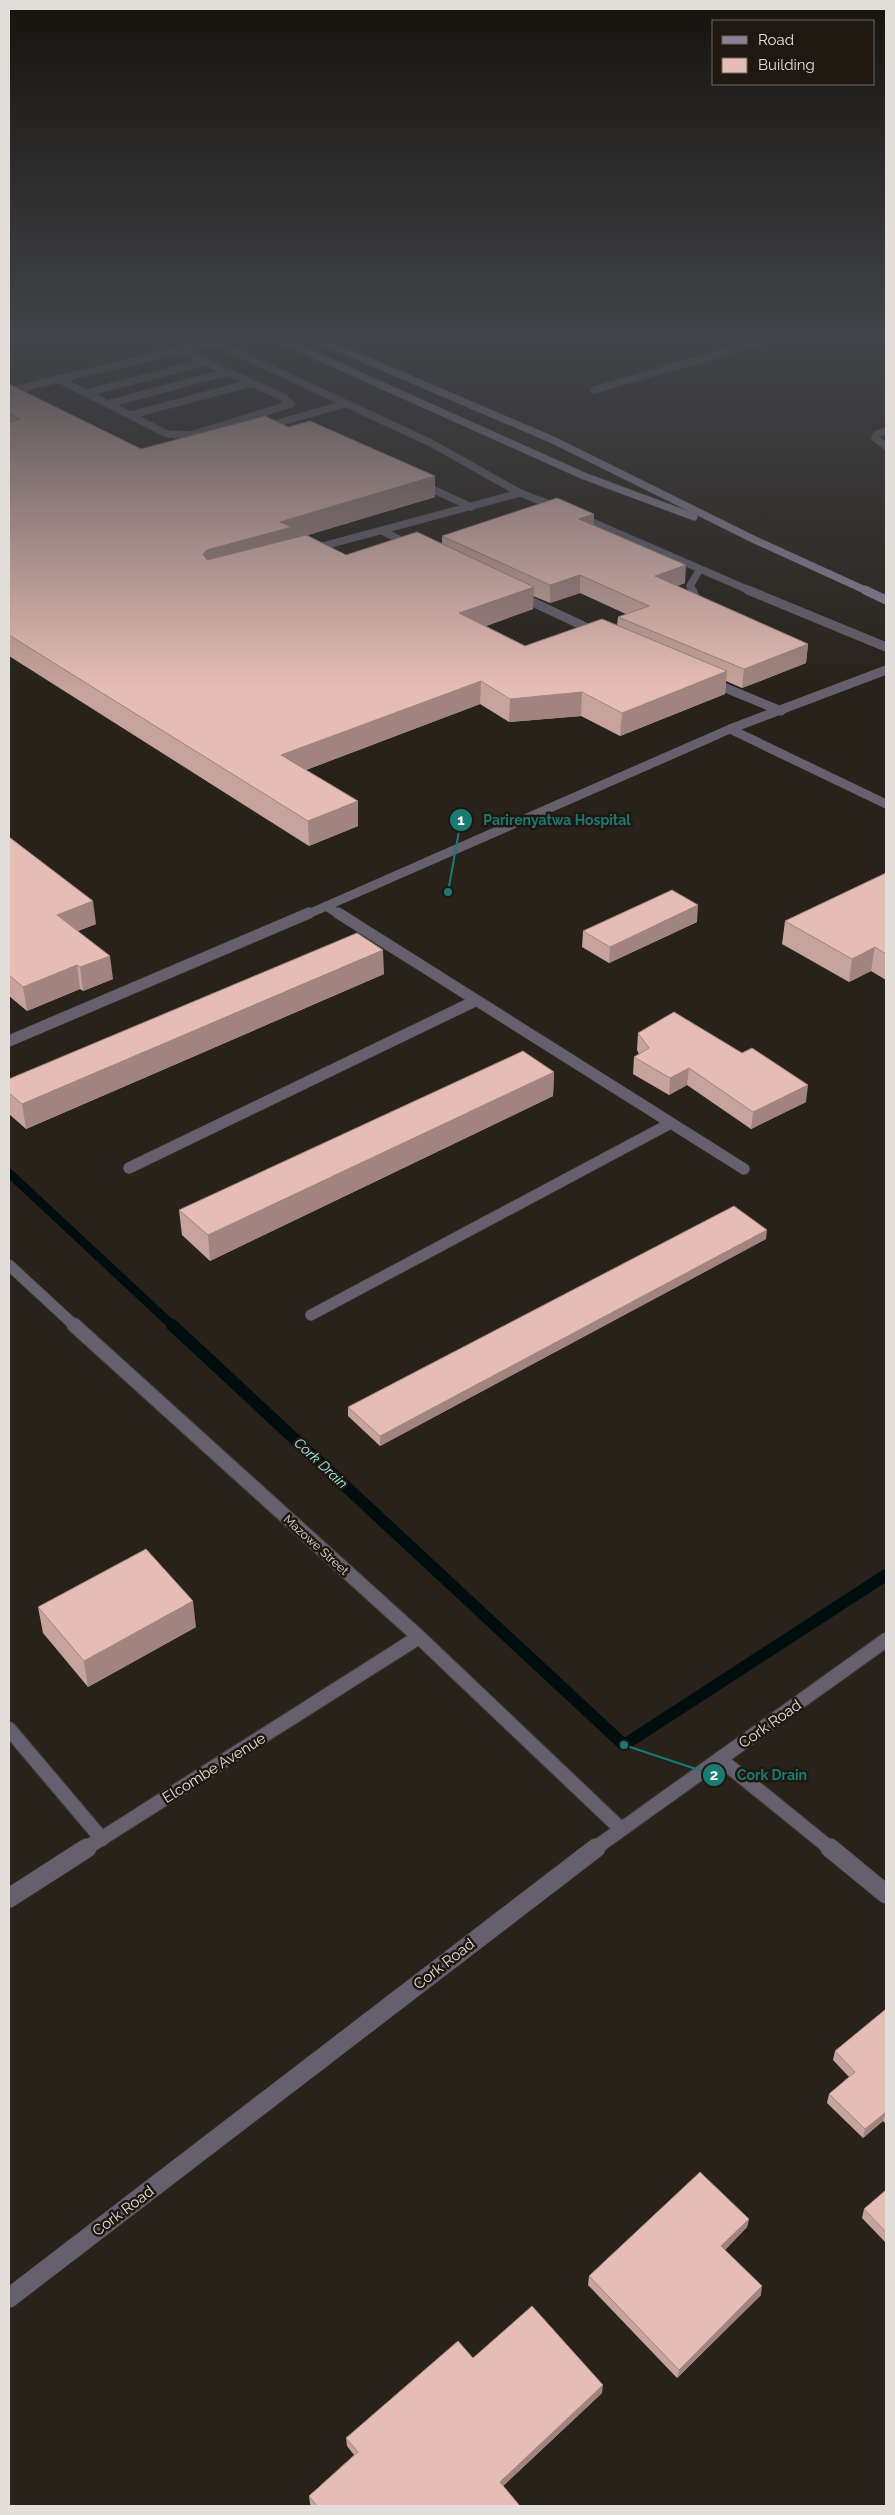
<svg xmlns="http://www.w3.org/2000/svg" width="895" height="2515" font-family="Raleway,sans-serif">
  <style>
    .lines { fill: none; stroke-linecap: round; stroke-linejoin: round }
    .stream-far1 { stroke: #000d0e; stroke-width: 9 }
    .stream { stroke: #000d0e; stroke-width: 12 }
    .lane-far4-casing { stroke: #423c35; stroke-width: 8 }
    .lane-far3-casing { stroke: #423c35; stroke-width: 9 }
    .lane-far2-casing { stroke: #423c35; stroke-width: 12 }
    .lane-far1-casing { stroke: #423c35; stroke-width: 16 }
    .lane-casing { stroke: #423c35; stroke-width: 20 }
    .street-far3-casing { stroke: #423c35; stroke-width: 8 }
    .street-far2-casing { stroke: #423c35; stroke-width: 12 }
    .street-far1-casing { stroke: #423c35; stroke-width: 16 }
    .street-casing { stroke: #423c35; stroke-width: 20 }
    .secondary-far1-casing { stroke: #423c35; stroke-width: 8 }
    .secondary-casing { stroke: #423c35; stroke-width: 9 }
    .path { stroke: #706b64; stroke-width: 2; stroke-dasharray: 3 1; stroke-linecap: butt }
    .lane-far4 { stroke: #64606d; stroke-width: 7 }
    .lane-far3 { stroke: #64606d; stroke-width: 9 }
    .lane-far2 { stroke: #64606d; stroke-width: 11 }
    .lane-far1 { stroke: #64606d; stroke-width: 14 }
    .lane { stroke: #64606d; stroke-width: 19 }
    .street-far3 { stroke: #64606d; stroke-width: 7 }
    .street-far2 { stroke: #64606d; stroke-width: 11 }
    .street-far1 { stroke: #64606d; stroke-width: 14 }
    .street { stroke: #64606d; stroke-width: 19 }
    .secondary-far1 { stroke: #8a8297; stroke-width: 7 }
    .secondary { stroke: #8a8297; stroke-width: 9 }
    .wall { fill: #c6a39c; fill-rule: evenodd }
    .shaded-wall { fill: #a1847f }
    .building { fill: #e6bdb5; stroke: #a1847f }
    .labels { text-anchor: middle; stroke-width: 5; stroke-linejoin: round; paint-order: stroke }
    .street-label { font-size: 12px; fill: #e2ded9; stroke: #1e1810 }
    .water-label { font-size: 14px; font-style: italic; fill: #a0f1f3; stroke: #1e1810 }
    .near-street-label { font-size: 15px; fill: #e2ded9; stroke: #1e1810 }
    .leader { fill: none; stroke: #1a7b73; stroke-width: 2 }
    .callout-dot { fill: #1a7b73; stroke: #1e1810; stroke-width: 2 }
    .mark-label { font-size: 15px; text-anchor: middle; font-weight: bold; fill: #fff }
    .callout-label { font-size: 14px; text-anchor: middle; font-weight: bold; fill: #1a7b73; stroke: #1e1810; stroke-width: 5; stroke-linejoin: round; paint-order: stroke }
  </style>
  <rect width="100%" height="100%" fill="#28221a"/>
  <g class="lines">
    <!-- stream-far1 -->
    <path class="stream-far1" d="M9 1173 173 1326"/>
    <!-- stream -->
    <path class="stream" d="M172 1325 624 1745 886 1575"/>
    <defs>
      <path id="lane-far4" d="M203 337 431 443 520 493 560 508
        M58 379 167 434 191 435 291 404 283 397 179 350
        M9 391 213 342
        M86 393 206 362
        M108 404 227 372
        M131 415 251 383
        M264 427 345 404
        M421 484 471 507
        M578 516 751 591
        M382 531 411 545
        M312 549 520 493
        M693 591 690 586 700 569"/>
      <path id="lane-far3" d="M692 590 696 599 705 604
        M748 590 886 647
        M520 596 596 632
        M711 682 781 711
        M730 729 886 804
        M326 906 340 915
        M306 915 730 729 886 670"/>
      <path id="lane-far2" d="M338 913 744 1169
        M9 1041 309 913
        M129 1168 475 1001
        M311 1315 671 1123"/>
      <path id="lane-far1" d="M9 1729 102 1839
        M720 1759 831 1849"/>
      <path id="lane" d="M830 1848 886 1894"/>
      <path id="street-far3" d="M594 390 777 337
        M886 431 877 434 875 438 886 446"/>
      <path id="street-far2" d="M9 1265 75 1326"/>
      <path id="street-far1" d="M74 1325 419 1637 621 1829
        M85 1849 419 1637
        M594 1849 886 1640"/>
      <path id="street" d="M9 1898 87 1848
        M9 2298 596 1848"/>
      <path id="secondary-far1" d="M274 337 584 476 694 517
        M312 337 553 440 755 540 867 591"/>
      <path id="secondary" d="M865 590 886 600"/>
    </defs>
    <!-- lane-far4 casing -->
    <use href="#lane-far4" class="lane-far4-casing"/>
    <!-- lane-far3 casing -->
    <use href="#lane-far3" class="lane-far3-casing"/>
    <!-- lane-far2 casing -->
    <use href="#lane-far2" class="lane-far2-casing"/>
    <!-- lane-far1 casing -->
    <use href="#lane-far1" class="lane-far1-casing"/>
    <!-- lane casing -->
    <use href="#lane" class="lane-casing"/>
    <!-- street-far3 casing -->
    <use href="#street-far3" class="street-far3-casing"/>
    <!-- street-far2 casing -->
    <use href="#street-far2" class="street-far2-casing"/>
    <!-- street-far1 casing -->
    <use href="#street-far1" class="street-far1-casing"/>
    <!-- street casing -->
    <use href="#street" class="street-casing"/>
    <!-- secondary-far1 casing -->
    <use href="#secondary-far1" class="secondary-far1-casing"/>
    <!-- secondary casing -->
    <use href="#secondary" class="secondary-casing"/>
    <!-- path -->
    <path class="path" d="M886 523V526"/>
    <!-- lane-far4 -->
    <use href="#lane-far4" class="lane-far4"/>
    <!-- lane-far3 -->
    <use href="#lane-far3" class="lane-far3"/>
    <!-- lane-far2 -->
    <use href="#lane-far2" class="lane-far2"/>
    <!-- lane-far1 -->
    <use href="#lane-far1" class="lane-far1"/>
    <!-- lane -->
    <use href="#lane" class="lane"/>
    <!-- street-far3 -->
    <use href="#street-far3" class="street-far3"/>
    <!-- street-far2 -->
    <use href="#street-far2" class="street-far2"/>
    <!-- street-far1 -->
    <use href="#street-far1" class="street-far1"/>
    <!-- street -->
    <use href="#street" class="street"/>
    <!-- secondary-far1 -->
    <use href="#secondary-far1" class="secondary-far1"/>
    <!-- secondary -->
    <use href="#secondary" class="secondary"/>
  </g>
  <!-- wall -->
  <path class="wall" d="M9 384 141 449 288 427 435 476V497L307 535 346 555 442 544V536L594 514 593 525 685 583 677 586 808 644 806 663 742 688 726 681 725 694 620 736 581 716 509 722 480 704 306 770 358 826 309 846 9 656ZM580 593 626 614 618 617 617 625 525 646 485 626 533 609V596L550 603Z
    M9 837 96 924 78 931 113 979 83 991 80 989 27 1011 9 996Z
    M886 873V980L871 971 849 982 782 944 785 921Z
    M697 922 609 963 582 947 583 931Z
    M384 974 26 1129 9 1114V1079Z
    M638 1033 806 1102 751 1129 687 1085 669 1095 633 1074 634 1057 639 1054 637 1050Z
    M554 1072 553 1096 210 1261 182 1235 179 1210Z
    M766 1239 380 1446 348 1416V1407Z
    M38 1607 196 1627 88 1687 43 1633Z
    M886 2009V2124L883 2121 863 2138 827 2103 829 2094 849 2077 833 2060 835 2051Z
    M886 2190V2243L862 2218 864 2209Z
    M749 2219 747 2227 725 2250 761 2295 677 2378 588 2285 589 2276Z
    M473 2358 602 2393 503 2486 520 2506H312L310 2504 309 2496 354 2455 347 2446 346 2438Z"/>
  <!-- shaded-wall -->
  <path class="shaded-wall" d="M435 476V497L292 540 209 572 203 554 207 550 280 522Z
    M594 514 593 531 579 519Z
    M686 565 685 583 654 594 655 576Z
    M580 575V593L550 603V585Z
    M534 587 533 609 459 636V613Z
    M808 644 806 663 742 688 744 669Z
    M727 671 725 694 620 736 622 713Z
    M481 681 480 704 282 779 281 755Z
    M582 692 581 716 509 722 510 699Z
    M358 801V826L309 846 308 821Z
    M93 901 96 924 60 938 57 915Z
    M698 905 697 922 609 963 610 947Z
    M875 947 871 971 849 982 852 959Z
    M383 950 384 974 26 1129 22 1104Z
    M110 956 113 979 83 991 80 967Z
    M77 965 80 989 27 1011 23 987Z
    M689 1068 687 1085 669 1095 670 1078Z
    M554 1072 553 1096 210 1261 208 1235Z
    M808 1085 806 1102 751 1129 753 1112Z
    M767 1230 766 1239 380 1446V1436Z
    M193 1601 196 1627 88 1687 84 1661Z
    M886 2112 883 2121 863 2138 865 2129Z
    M749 2219 747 2227 720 2255 721 2246Z
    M762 2286 761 2295 677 2378 679 2370Z
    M603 2385 602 2393 499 2490 500 2482Z"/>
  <!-- building -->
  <path class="building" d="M9 384 141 449 265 416 288 427 310 421 435 476 280 522 292 527 207 550 203 554 207 560 306 535 346 555 417 532 534 587 459 613 525 646 602 619 727 671 622 713 582 692 510 699 481 681 281 755 358 801 308 821 9 635V422L20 419 9 413Z
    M557 498 594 514 579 519 686 565 655 576 808 644 744 669 618 617 649 606 580 575 550 585 442 536Z
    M9 837 93 901 57 915 110 956 80 967 77 965 23 987 9 975Z
    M886 873V954L875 947 852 959 785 921Z
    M672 890 698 905 610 947 583 931Z
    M357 933 383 950 22 1104 9 1093V1079Z
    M674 1012 742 1053 752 1048 808 1085 753 1112 689 1068 670 1078 634 1057 649 1048 638 1033Z
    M523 1051 554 1072 208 1235 179 1210Z
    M734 1206 767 1230 380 1436 348 1407Z
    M146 1549 193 1601 84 1661 38 1607Z
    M886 2009V2113V2112L865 2129 829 2094 855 2072 835 2051Z
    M700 2172 749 2219 721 2246 762 2286 679 2370 589 2276Z
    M886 2190V2232L864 2209Z
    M532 2306 603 2385 500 2482 520 2506H317L309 2496 358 2452 346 2438 458 2341 473 2358Z"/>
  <!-- sky -->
  <linearGradient id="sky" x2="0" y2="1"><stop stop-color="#16130e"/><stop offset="0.49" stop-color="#424449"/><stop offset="1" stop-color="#424449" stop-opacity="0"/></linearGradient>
  <rect width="895" height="689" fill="url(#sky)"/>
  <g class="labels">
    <!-- street labels -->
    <g class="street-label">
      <text transform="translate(316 1545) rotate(42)" y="4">Mazowe Street</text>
    </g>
    <!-- water labels -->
    <g class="water-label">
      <text transform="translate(321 1463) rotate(43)" y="5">Cork Drain</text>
    </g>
    <!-- near-street labels -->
    <g class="near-street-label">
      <text transform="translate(770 1724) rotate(-35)" y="5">Cork Road</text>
      <text transform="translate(214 1768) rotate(-32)" y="5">Elcombe Avenue</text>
      <text transform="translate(444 1964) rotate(-38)" y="5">Cork Road</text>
      <text transform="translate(123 2211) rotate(-37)" y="5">Cork Road</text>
    </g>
  </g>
  <!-- callouts -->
  <path class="leader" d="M448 892L461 820M624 1745L714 1775"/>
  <g class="callout-dot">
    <circle cx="448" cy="892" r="5"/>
    <circle cx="624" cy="1745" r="5"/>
    <circle cx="461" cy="820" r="12"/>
    <circle cx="714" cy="1775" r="12"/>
  </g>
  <g class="mark-label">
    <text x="461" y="825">1</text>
    <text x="714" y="1780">2</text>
  </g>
  <g class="callout-label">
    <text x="557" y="825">Parirenyatwa Hospital</text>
    <text x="772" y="1780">Cork Drain</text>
  </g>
  <!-- border -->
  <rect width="895" height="2515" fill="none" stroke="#e2ded9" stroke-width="20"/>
  <!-- legend -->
  <rect x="712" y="20" width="162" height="65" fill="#1e1810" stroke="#6c6760"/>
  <rect x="722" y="36" width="25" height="8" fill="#8a8297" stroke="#6c6760"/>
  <text x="758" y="45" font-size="15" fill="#e2ded9">Road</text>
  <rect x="722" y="58" width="25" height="15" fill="#e6bdb5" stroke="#6c6760"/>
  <text x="758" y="70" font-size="15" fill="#e2ded9">Building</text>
</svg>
